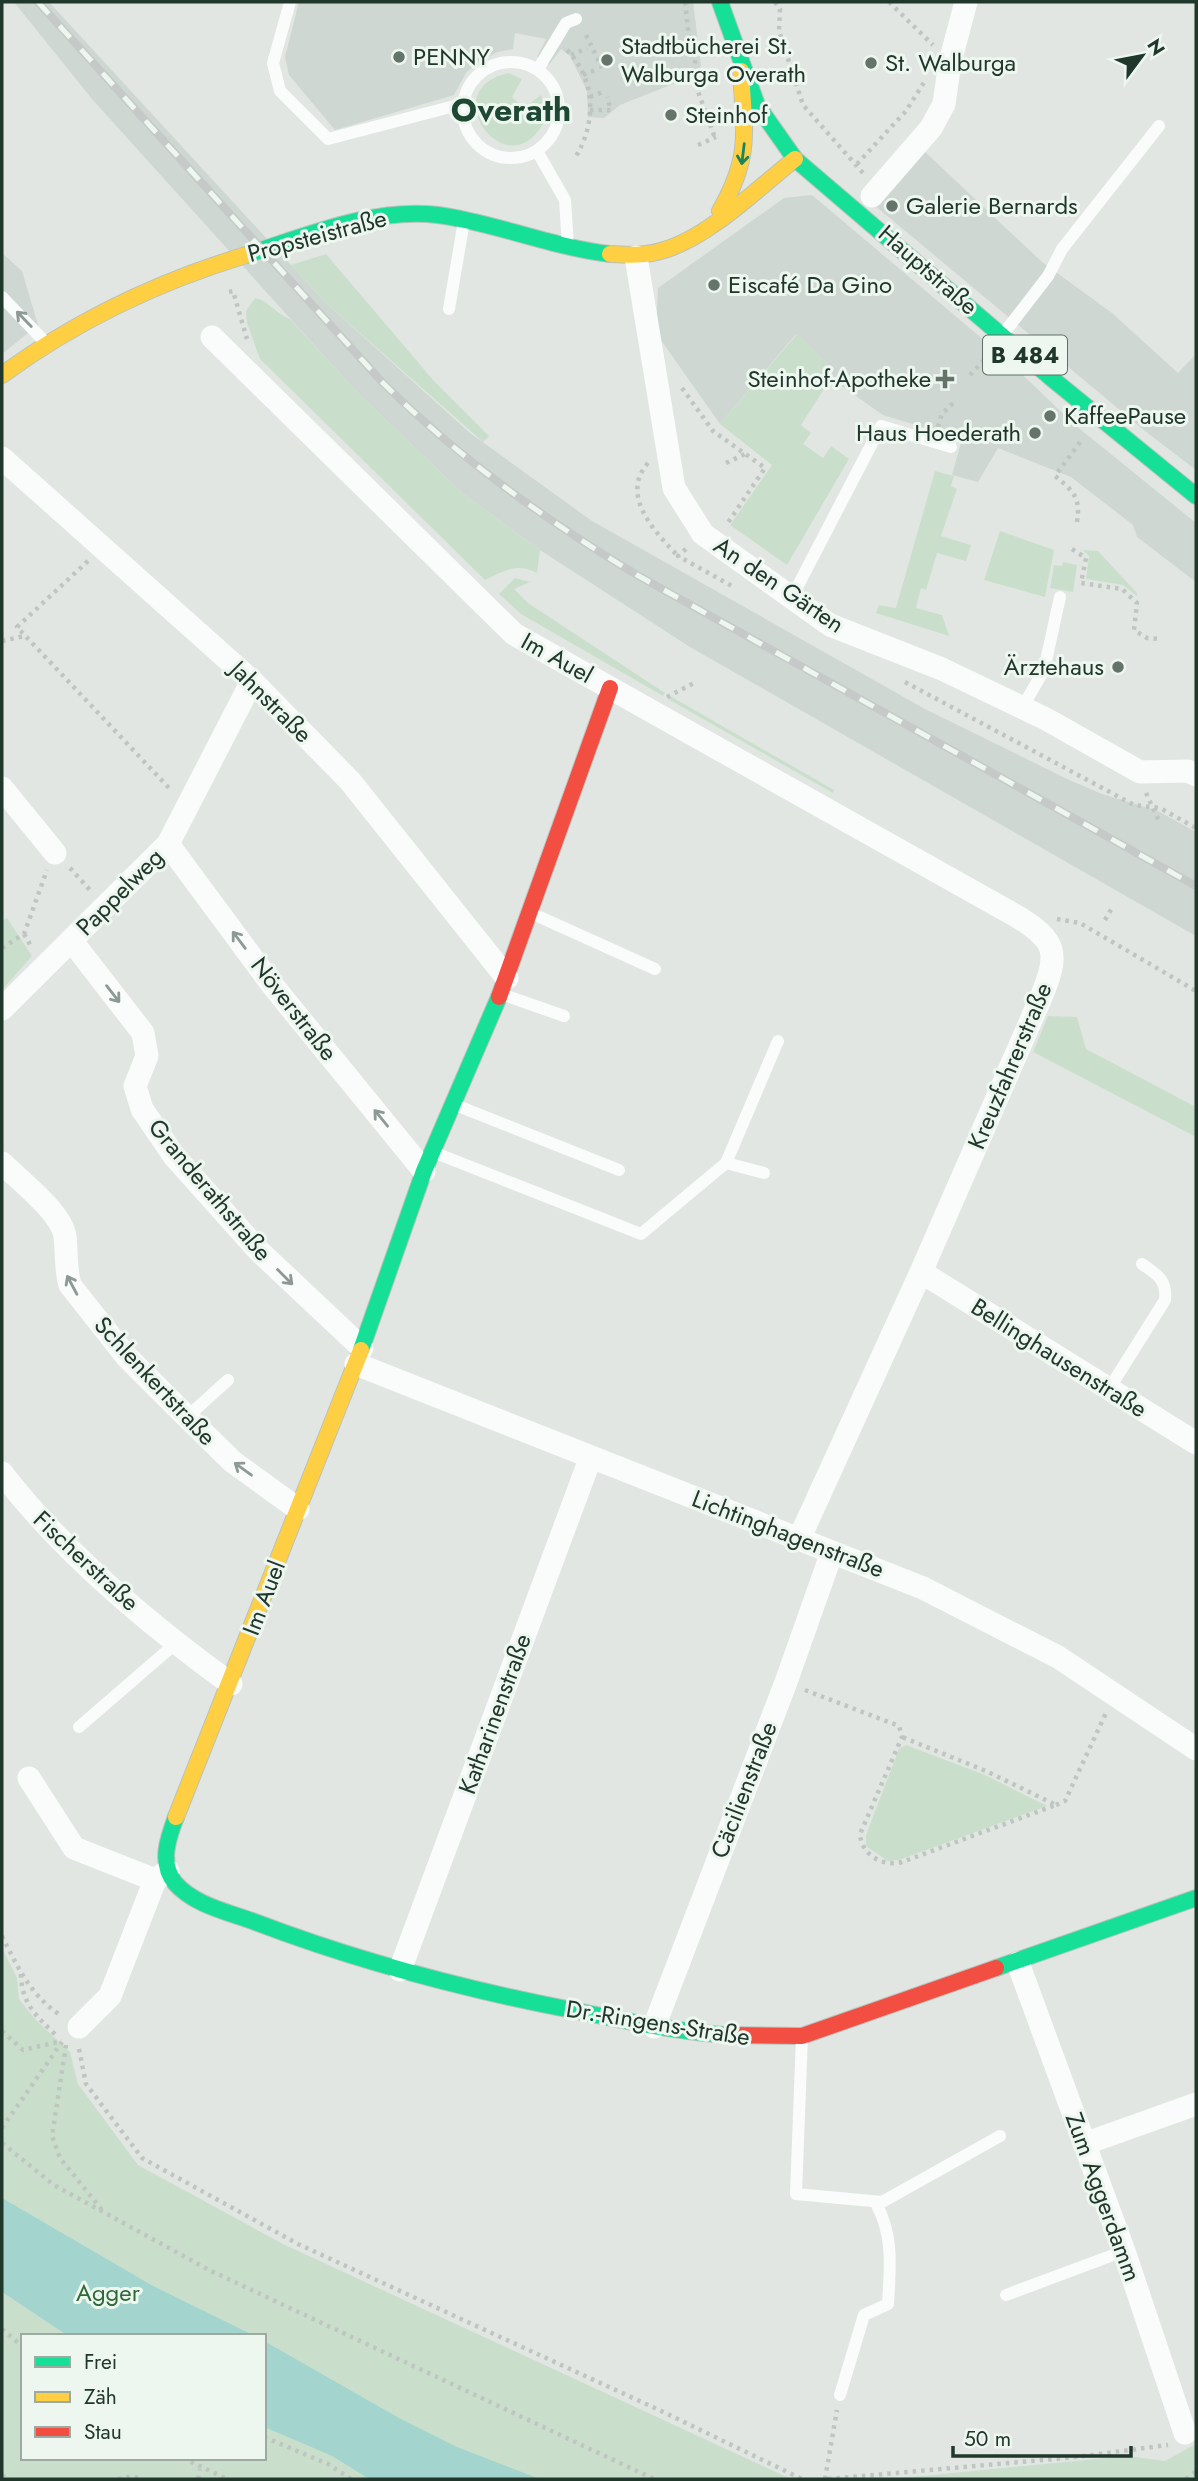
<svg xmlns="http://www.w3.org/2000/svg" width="1198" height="2481" font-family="Jost,sans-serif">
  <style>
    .built { fill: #ced7d1 }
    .green { fill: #cadfcb }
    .water { fill: #a3d4ce }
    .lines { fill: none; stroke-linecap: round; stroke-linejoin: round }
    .fast-casing { stroke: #bac2bd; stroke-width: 18 }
    .slow-casing { stroke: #bac2bd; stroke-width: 18 }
    .jam-casing { stroke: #bac2bd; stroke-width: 18 }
    .path { stroke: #bfc6c2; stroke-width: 4.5; stroke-dasharray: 3.5 5; stroke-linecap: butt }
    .lane { stroke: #fafbfb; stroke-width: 12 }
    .street { stroke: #fafbfb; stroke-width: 23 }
    .fast { stroke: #16e098; stroke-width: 16 }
    .slow { stroke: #ffcf43; stroke-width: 16 }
    .jam { stroke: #f24e42; stroke-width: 16 }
    .rail-casing { stroke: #c5c9c7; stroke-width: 8 }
    .rail { stroke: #eef6f0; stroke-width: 5; stroke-dasharray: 16; stroke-linecap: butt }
    .oneway { stroke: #1c835c }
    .oneway2 { stroke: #8d9993 }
    .poi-dot { fill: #64746b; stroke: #eef6f0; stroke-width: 2.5 }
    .labels { text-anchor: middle; stroke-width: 6; stroke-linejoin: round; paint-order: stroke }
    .shield { fill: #eef6f0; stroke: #5e7066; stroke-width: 2 }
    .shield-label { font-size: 23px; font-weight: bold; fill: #20372b }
    .poi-label { font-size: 24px; fill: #20372b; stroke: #eef6f0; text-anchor: start }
    .street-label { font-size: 24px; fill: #20372b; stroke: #eef6f0 }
    .park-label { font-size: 24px; fill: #2d6b36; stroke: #eef6f0 }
    .district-label { font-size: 32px; font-weight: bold; fill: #1e4833; stroke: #eef6f0 }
  </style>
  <rect width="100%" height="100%" fill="#e1e6e2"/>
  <!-- built -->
  <path class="built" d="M14 2H49L326 303 470 433 592 521 925 709 1067 779 1102 794 1158 811 1196 832V936L690 647 540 550 462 493 353 388 92 99Z
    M299 2H693L701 65 698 74 620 105 604 118 588 117 587 91 570 56 561 49 549 65 537 57 546 39 515 33 513 49 498 52 477 62 466 73 454 95 335 130 289 75 285 57Z
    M922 149 1042 262 1112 313 1178 373 1196 354V470L1145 431 873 204Z
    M812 195 1004 357 1075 425 1196 523V582L1137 537 1133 525 1071 477 998 448 978 482 952 475 962 439 883 415 832 379 828 383 816 377 827 363 796 334 720 424 656 333 658 288 784 198Z
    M2 253 22 271 38 325 2 354Z"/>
  <!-- green -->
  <path class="green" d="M509 73 522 79 512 97 524 108 541 95 547 116C512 196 430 89 509 73Z
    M326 254 434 381 489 436 483 442 326 303 291 265Z
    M255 298C269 301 276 314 290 319L353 388 462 493 540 550 537 573C517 562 504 571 485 580L260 359 247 323 246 311Z
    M797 334 827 363 817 377 828 383 801 425 811 433 803 444 823 458 831 446 849 459 787 565 730 525 772 465 720 424Z
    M935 471 954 476 951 486 957 489 941 536 971 545 966 561 937 553 926 590 921 588 916 608 942 615 949 636 876 613 879 605 896 608Z
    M1000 531 1054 550 1045 597 984 580Z
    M1083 550 1098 551 1137 593V596L1123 585 1086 579 1089 556Z
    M1063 562 1077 565 1073 592 1050 588 1054 565 1062 566Z
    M515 578 530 582 514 589 528 603 665 693 663 696 521 614 499 594Z
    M670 696 834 790 833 793 668 699Z
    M7 918 32 956 2 990V921Z
    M1048 1016 1077 1017 1086 1049 1196 1107V1137L1033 1052Z
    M906 1745 985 1775 1047 1806 899 1860 888 1861 866 1846V1835L899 1749Z
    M2 1948 17 1978 19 1999 36 2020 70 2052 78 2084 138 2165 283 2244 791 2479H371L321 2444 264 2417V2336H97L2 2275Z
    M2 2292 68 2336H23V2458H264V2427L332 2456 369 2479H2Z
    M1196 2434V2479H891L1127 2456 1165 2461 1194 2445Z"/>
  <!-- water -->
  <path class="water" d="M2 2198 153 2286 255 2336H68L2 2292Z
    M264 2341 399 2418 457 2447 540 2479H369L332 2456 264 2427Z"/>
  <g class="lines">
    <defs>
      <path id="fast" d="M720 2 757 105 795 159 1050 377 1196 496
        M246 255C306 236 374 207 438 215 496 223 551 247 610 254
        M361 1350 424 1171 499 997
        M176 1817C168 1838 159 1863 175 1883 194 1905 228 1912 255 1922 360 1962 467 1990 577 2011 625 2021 674 2031 724 2035
        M996 1968 1196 1898"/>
      <path id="slow" d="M720 211C752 155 744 132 741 71
        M610 254C628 255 646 256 664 250 709 237 758 188 795 159
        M2 375C77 320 157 282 246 255
        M176 1817 361 1350"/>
      <path id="jam" d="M499 997 610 688
        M724 2035 802 2036 996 1968"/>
    </defs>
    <!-- fast casing -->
    <use href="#fast" class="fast-casing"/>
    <!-- slow casing -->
    <use href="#slow" class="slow-casing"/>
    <!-- jam casing -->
    <use href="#jam" class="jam-casing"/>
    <!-- path -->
    <path class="path" d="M685 2 689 38 696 58 692 75 715 138
      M775 2 780 9 779 31 803 105 863 173
      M889 2 933 45
      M586 35 602 68
      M567 50C597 81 596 124 575 158
      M571 55 587 48
      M583 75 596 70
      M590 97 605 91
      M590 110H611L607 97
      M698 145 716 137
      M857 164 906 111 925 81
      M229 292 233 291 247 339
      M970 375 986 358
      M682 388 713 431 765 468 727 524
      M938 427 942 414 953 403
      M648 463C619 496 656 533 678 556
      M726 463 745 454
      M1077 522C1081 497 1073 491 1055 476L1081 441
      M686 549 678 556 732 586
      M1072 549 1086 558 1081 583 1122 589 1137 603 1134 630 1147 638 1159 639
      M88 561 17 627 170 789
      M2 641 24 636
      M905 682 1134 805 1160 808 1196 828
      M667 697 694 683
      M1146 793 1160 823
      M70 868 90 890
      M1057 919 1080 923 1196 991
      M1105 920 1112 908
      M24 934 32 948
      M2 948 24 934 47 870
      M805 1690 899 1726 902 1737 860 1834C861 1855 883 1867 902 1862L1056 1805 986 1771 902 1737
      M1056 1805 1065 1801 1106 1713
      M2 1936C17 1966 31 1996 60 2015
      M21 1974C21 2003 37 2017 57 2036
      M2 2031 23 2050 62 2041
      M66 2045 52 2136 60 2158 102 2210
      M79 2049 86 2084 142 2158 298 2244 657 2409 802 2479
      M2 2128 62 2042
      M2 2143 54 2185 209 2270 654 2479
      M2 2329 23 2347
      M264 2437 328 2464 351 2479
      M183 2458 227 2479
      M2 2475 8 2479
      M118 2479 133 2476 141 2479
      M198 2479 200 2469
      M825 2479 837 2410
      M828 2479 1076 2457 1168 2445
      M1186 2479 1196 2471"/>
    <!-- lane -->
    <path class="lane" d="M290 2 273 63 280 91 328 139 462 104
      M463 110a48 48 0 1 1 96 0a48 48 0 1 1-96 0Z
      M538 69 566 23 576 19
      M537 151 565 200 568 246
      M2 297 45 342
      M449 309 464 221
      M1004 333 1048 276 1062 249 1159 126
      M791 599 881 426 951 447
      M1022 708 1044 670 1060 597
      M531 913 655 969
      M501 994 564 1016
      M453 1104 619 1170
      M433 1152 641 1234 726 1163 764 1173
      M726 1163 778 1041
      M1109 1389 1165 1300C1167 1280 1158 1275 1142 1264
      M187 1417 228 1380
      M79 1727 175 1644
      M802 2036 796 2194 882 2202 1000 2136
      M1006 2295 1124 2251
      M840 2395 864 2315 888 2304C890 2267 894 2237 876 2203"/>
    <!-- street -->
    <path class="street" d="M872 196 931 128 944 104 950 62 966 2
      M636 257 674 488 703 534 830 625 942 669 1046 719 1140 772 1188 771 1196 775
      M212 337 514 634 1018 917C1057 941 1059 954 1042 995L921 1272 800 1537
      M2 458 252 681 350 781 507 978
      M2 788 55 853
      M168 844 273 986 424 1171
      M71 940 143 1033 147 1056 135 1086 142 1109 174 1156 259 1251 362 1348
      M2 1009 168 844 252 681
      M2 1163C20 1181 61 1212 65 1236 67 1253 65 1268 70 1285L126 1356 187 1417 233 1462 298 1509
      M921 1272 1196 1443
      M356 1364 923 1588 1058 1657 1196 1749
      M2 1473C62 1551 151 1626 231 1684
      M29 1778 74 1848 155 1880
      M1018 1963 1124 2251 1185 2433
      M400 1970 590 1459
      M79 2027 110 1996 155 1880 168 1871
      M654 2027 786 1682 832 1552
      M1084 2144 1196 2104"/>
    <!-- fast -->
    <use href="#fast" class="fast"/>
    <!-- slow -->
    <use href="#slow" class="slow"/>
    <!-- jam -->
    <use href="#jam" class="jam"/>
    <defs>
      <path id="rail" d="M38 2 383 383C460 459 544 519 637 575L1196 886"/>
    </defs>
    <!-- rail casing -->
    <use href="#rail" class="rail-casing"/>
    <!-- rail -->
    <use href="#rail" class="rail"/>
  </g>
  <!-- one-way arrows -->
  <defs><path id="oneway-shaft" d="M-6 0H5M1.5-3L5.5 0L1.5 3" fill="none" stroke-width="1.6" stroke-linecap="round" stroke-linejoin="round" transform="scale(1.75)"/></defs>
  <use class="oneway" href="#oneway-shaft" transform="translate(743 154) rotate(97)"/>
  <g class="oneway2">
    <use href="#oneway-shaft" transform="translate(24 319) rotate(-134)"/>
    <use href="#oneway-shaft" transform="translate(239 940) rotate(-127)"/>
    <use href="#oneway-shaft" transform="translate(113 994) rotate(52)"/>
    <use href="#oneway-shaft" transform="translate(381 1118) rotate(-129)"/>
    <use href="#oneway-shaft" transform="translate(285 1277) rotate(45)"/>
    <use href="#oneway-shaft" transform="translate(72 1285) rotate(-118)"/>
    <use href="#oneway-shaft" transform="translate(243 1469) rotate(-144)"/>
  </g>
  <!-- markers -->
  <g class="poi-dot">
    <circle cx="399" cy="57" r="7"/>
    <circle cx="607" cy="60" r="7"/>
    <circle cx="871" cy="63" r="7"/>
    <circle cx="671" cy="115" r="7"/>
    <circle cx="892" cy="206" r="7"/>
    <circle cx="714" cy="285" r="7"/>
    <path d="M941.5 368.5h7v7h7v7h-7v7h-7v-7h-7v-7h7z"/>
    <circle cx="1050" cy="416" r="7"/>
    <circle cx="1035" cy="433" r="7"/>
    <circle cx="1118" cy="667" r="7"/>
  </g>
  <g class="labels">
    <!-- shield labels -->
    <rect class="shield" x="983" y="335.5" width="84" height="39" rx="5"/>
    <g class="shield-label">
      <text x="1025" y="363">B 484</text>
    </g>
    <!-- poi labels -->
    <g class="poi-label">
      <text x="621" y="54">Stadtbücherei St.<tspan x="621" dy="28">Walburga Overath</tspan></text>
      <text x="413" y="65">PENNY</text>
      <text x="885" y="71">St. Walburga</text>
      <text x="685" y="123">Steinhof</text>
      <text x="906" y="214">Galerie Bernards</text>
      <text x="728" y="293">Eiscafé Da Gino</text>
      <text x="931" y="387" text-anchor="end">Steinhof-Apotheke</text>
      <text x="1064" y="424">KaffeePause</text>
      <text x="1021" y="441" text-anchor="end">Haus Hoederath</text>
      <text x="1104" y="675" text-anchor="end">Ärztehaus</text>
    </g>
    <!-- street labels -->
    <g class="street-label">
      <text transform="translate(317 236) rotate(-15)" y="8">Propsteistraße</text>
      <text transform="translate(928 270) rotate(41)" y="8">Hauptstraße</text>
      <text transform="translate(779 585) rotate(34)" y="8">An den Gärten</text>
      <text transform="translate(557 658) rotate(29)" y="8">Im Auel</text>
      <text transform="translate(271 702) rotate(45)" y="8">Jahnstraße</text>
      <text transform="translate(120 892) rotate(-45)" y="8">Pappelweg</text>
      <text transform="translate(294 1009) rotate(52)" y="8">Növerstraße</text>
      <text transform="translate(1010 1066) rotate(-67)" y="8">Kreuzfahrerstraße</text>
      <text transform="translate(210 1190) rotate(50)" y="8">Granderathstraße</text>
      <text transform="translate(1059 1358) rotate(32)" y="8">Bellinghausenstraße</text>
      <text transform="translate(155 1381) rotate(47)" y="8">Schlenkertstraße</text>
      <text transform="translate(788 1534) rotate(21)" y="8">Lichtinghagenstraße</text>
      <text transform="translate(86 1561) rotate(43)" y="8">Fischerstraße</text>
      <text transform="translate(264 1598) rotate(-69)" y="8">Im Auel</text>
      <text transform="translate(495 1714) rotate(-70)" y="8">Katharinenstraße</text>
      <text transform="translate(744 1790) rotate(-69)" y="8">Cäcilienstraße</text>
      <text transform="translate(658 2023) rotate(9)" y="8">Dr.-Ringens-Straße</text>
      <text transform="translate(1103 2197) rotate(70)" y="8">Zum Aggerdamm</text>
    </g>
    <!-- park labels -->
    <g class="park-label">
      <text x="108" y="2301">Agger</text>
    </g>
    <!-- district labels -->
    <g class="district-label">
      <text x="511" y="121">Overath</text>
    </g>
  </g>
  <!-- border -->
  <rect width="1198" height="2481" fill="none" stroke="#20372b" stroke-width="7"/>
  <!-- legend -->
  <rect x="21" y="2334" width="245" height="126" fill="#eef6f0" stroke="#9caaa1" stroke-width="2"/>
  <rect x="35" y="2357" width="35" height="10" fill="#16e098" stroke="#9caaa1" stroke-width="2"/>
  <text x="84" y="2369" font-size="21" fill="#20372b">Frei</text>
  <rect x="35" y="2392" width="35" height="10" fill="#ffcf43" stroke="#9caaa1" stroke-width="2"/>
  <text x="84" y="2404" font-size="21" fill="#20372b">Zäh</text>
  <rect x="35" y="2427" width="35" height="10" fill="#f24e42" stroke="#9caaa1" stroke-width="2"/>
  <text x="84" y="2439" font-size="21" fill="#20372b">Stau</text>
  <!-- north arrow -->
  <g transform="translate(1142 56) rotate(58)" stroke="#eef6f0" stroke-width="5" paint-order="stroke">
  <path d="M0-5L12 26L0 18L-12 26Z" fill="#20372b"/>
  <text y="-10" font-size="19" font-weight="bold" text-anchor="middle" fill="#20372b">N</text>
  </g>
  <!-- scale -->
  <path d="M953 2446v10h178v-10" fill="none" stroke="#20372b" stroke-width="3.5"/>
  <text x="964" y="2446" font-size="21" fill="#20372b" stroke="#eef6f0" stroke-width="5" paint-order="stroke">50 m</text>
</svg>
